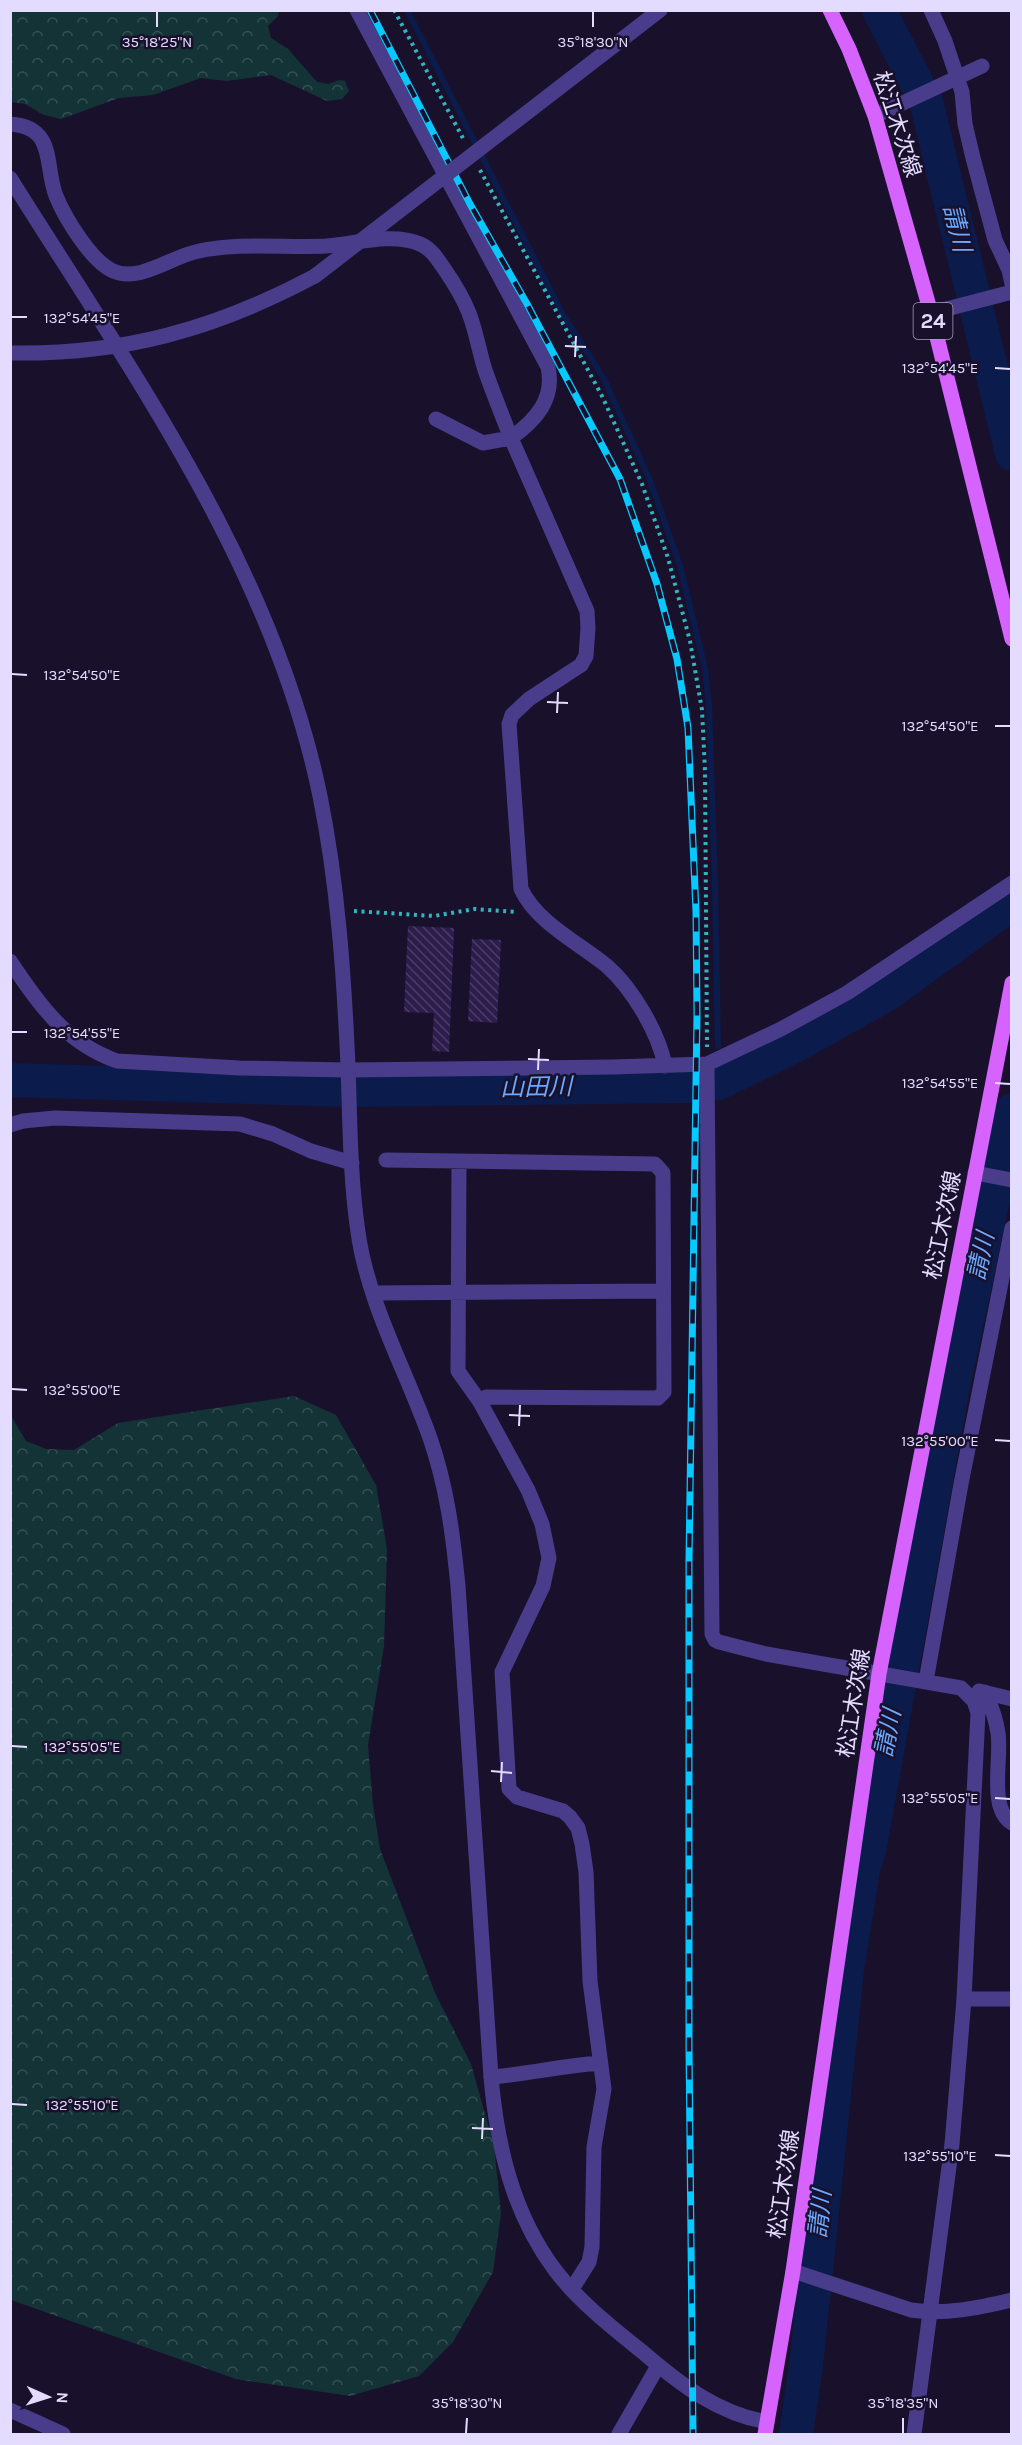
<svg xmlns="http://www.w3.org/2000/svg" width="1022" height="2445" font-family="Karla,'Noto Sans JP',sans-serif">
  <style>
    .forest { fill: url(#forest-crowns) }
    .water { fill: url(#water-waves) }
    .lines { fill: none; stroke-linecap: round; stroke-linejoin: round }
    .stream { stroke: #0b1b4b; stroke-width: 6 }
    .river { stroke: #0b1b4b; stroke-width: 34 }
    .building { fill: url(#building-back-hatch) }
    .path { stroke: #31b6be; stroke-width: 4; stroke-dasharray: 3 4.5; stroke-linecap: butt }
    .minor { stroke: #493d8b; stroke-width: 15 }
    .tertiary { stroke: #493d8b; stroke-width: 15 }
    .primary { stroke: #d763ff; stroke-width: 15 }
    .rail-casing { stroke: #08c9ff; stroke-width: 7 }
    .rail { stroke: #19112c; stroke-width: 4.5; stroke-dasharray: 14; stroke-linecap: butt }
    .tertiary-bridge { stroke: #493d8b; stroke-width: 15 }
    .ticks { fill: none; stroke: #e4dcff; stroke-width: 2 }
    .labels { text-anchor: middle; stroke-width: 5; stroke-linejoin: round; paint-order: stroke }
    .shield { fill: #19112c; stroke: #a79fc0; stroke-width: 1.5 }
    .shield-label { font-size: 21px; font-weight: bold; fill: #e4dcff }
    .street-label { font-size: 22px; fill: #e4dcff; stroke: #19112c }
    .water-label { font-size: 24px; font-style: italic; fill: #6aa9ff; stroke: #19112c }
    .ticks-label { font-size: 15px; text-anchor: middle; fill: #e4dcff; stroke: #19112c; stroke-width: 5; stroke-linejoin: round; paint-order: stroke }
  </style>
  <defs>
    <pattern id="forest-crowns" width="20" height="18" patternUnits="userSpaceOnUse" patternTransform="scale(1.5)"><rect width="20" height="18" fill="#143336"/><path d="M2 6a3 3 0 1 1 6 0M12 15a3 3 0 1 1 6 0" fill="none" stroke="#365054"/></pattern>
    <pattern id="water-waves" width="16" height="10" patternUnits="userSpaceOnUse" patternTransform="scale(1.5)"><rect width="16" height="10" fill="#0b1b4b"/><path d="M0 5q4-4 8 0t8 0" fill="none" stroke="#2e3c66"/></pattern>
    <pattern id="building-back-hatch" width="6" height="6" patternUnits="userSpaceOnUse" patternTransform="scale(1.5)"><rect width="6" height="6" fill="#2d1d4d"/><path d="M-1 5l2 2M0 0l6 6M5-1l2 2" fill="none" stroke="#4b3d68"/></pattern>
  </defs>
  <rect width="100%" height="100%" fill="#19112c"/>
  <!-- forest -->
  <path class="forest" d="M11 10 279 11 278 16 268 26 271 38 288 49 317 82 329 84 339 80 345 81 349 91 342 99 327 101 271 75 227 81 201 78 153 95 119 98 61 119 44 115 25 104 11 102Z
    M294 1396 336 1415 376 1485 387 1549 384 1646 368 1745 373 1805 380 1849 435 1993 471 2064 494 2146 501 2213 493 2272 453 2342 419 2376 350 2396 236 2379 11 2300 10 1414 26 1441 46 1449 74 1450 118 1423Z"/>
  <!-- water -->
  <path class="water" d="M790 2406 811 2411 806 2434H785Z"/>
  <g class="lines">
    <!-- stream -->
    <path class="stream" d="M407 10 562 313 603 377 651 483 680 566 705 668 709 705 715 884 718 1046
      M719 1074V1083"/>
    <!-- river -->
    <path class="river" d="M879 10 926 101 1012 454
      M10 1080 350 1090 687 1086 719 1083 802 1042 889 993 999 913 1012 907
      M796 2434 806 2366 847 1970 863 1870 869 1851 953 1387 1012 1110"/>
  </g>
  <!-- building -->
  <path class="building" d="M408 926 454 928 449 1052 432 1051 434 1013 404 1012Z
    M472 939 501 940 497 1023 468 1021Z"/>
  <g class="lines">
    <!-- path -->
    <path class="path" d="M394 10 465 142
      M480 170 602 396 642 484 668 558 690 641 702 710 705 771 707 1047
      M354 911 434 916 475 909 516 912"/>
    <!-- minor -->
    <path class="minor" d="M357 10 548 367C555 399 536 420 511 438L587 611 588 628 586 656 581 665 529 699 512 715 509 724 521 889C537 923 579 943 607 966 632 988 659 1033 665 1066
      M931 10 945 41 962 92 965 124 973 158 995 240 1009 270 1012 284
      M875 116 982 66
      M10 124C57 127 44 166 56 196 65 218 91 261 113 271 140 283 172 256 199 251 240 242 284 248 326 246 354 244 392 232 420 244 432 249 438 260 445 270 454 283 463 298 469 313 476 331 479 351 485 370 493 393 502 415 511 438L483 443 436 419
      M931 313 1012 292
      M10 961C39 1005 66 1043 117 1061L239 1068 348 1070 613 1067 707 1064 781 1029 847 993 1012 883
      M707 1064 712 1634 715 1640 719 1642 766 1654 961 1688 974 1701 978 1713 964 1999 952 2144 914 2434
      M386 1160 655 1164 663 1173 664 1392 658 1398 486 1397 480 1402
      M459 1163 458 1371 480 1402 528 1490 542 1524 549 1558 543 1586 502 1672 509 1789 517 1797 563 1811 570 1817 578 1828 582 1844 586 1872 590 1981 604 2089 594 2147 592 2247 589 2262 572 2289
      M975 1173 1012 1180
      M373 1293 663 1291
      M926 1681 961 1484 1012 1228
      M979 1691 1012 1699
      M985 1692C991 1705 996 1719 998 1733 1002 1758 988 1809 1012 1823
      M964 1999H1012
      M491 2077C527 2074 562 2066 599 2063
      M793 2271 911 2310C945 2315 978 2308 1012 2300
      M10 2410 63 2434
      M619 2434 658 2366"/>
    <!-- tertiary -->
    <path class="tertiary" d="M10 178C132 373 273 567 320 796 338 885 344 976 348 1066 350 1121 350 1178 358 1232 368 1304 406 1370 430 1438 447 1487 453 1535 458 1586L491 2077C497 2146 513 2214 555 2270 579 2302 614 2329 645 2354 681 2385 719 2414 767 2422
      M10 353C123 355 216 329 315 276
      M10 1125 23 1121 55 1118 240 1124 273 1134 311 1151 352 1163"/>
    <!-- primary -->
    <path class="primary" d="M830 10 849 49 875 116 931 313 1012 639
      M765 2434 793 2271 879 1674 1012 983"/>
    <defs>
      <path id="rail" d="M370 10 470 204 527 304 620 479 657 584 677 659 688 728 696 912 697 1015 689 1561V2047L693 2434"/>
    </defs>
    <!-- rail casing -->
    <use href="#rail" class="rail-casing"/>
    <!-- rail -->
    <use href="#rail" class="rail"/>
    <!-- tertiary-bridge -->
    <path class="tertiary-bridge" d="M315 276 660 10"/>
  </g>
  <!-- ticks -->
  <path class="ticks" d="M157 27V12M593 27V12M12 317H27M565 346 586 347M575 357 576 336M995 368 1010 369M12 674 27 675M547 702 568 703M557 713 558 692M995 726H1010M12 1032H27M528 1059 549 1060M538 1070 539 1049M995 1083 1010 1084M12 1389 27 1390M509 1415 530 1416M519 1426 520 1405M995 1440 1010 1441M12 1746 27 1747M491 1771 512 1773M501 1782 502 1762M995 1798 1010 1799M12 2104 27 2105M472 2128 493 2129M482 2139 483 2118M995 2155 1010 2156M466 2433 467 2418M903 2433V2418"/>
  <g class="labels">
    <!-- shield labels -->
    <rect class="shield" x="913.5" y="303" width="39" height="36" rx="4.5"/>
    <g class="shield-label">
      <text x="933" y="328">24</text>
    </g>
    <!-- street labels -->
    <g class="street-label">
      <text transform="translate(898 124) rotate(72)" y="8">松江木次線</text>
      <text transform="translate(942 1225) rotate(-79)" y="8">松江木次線</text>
      <text transform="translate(853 1703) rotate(-81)" y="8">松江木次線</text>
      <text transform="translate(783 2184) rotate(-82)" y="8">松江木次線</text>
    </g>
    <!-- water labels -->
    <g class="water-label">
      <text transform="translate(957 228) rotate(76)" y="8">請川</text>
      <text transform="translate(536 1087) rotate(-1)" y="8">山田川</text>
      <text transform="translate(981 1256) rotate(-78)" y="8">請川</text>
      <text transform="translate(888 1733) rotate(-79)" y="8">請川</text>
      <text transform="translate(820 2214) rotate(-84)" y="8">請川</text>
    </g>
  </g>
  <g class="ticks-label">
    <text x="157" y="47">35°18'25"N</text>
    <text x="593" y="47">35°18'30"N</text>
    <text x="82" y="323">132°54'45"E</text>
    <text x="940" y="373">132°54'45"E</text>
    <text x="82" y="680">132°54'50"E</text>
    <text x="940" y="731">132°54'50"E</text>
    <text x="82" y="1038">132°54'55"E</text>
    <text x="940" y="1088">132°54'55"E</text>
    <text x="82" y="1395">132°55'00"E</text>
    <text x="940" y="1446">132°55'00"E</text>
    <text x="82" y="1752">132°55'05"E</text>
    <text x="940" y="1803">132°55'05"E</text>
    <text x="82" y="2110">132°55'10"E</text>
    <text x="940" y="2161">132°55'10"E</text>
    <text x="467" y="2408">35°18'30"N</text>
    <text x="903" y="2408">35°18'35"N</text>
  </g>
  <!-- border -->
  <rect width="1022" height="2445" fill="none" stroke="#e4dcff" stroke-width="24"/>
  <!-- north arrow -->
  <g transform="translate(48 2397) rotate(93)" stroke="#19112c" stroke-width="4.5" paint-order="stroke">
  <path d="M0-4.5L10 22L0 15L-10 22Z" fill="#e4dcff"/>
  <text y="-9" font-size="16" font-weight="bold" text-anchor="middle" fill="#e4dcff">N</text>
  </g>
</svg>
